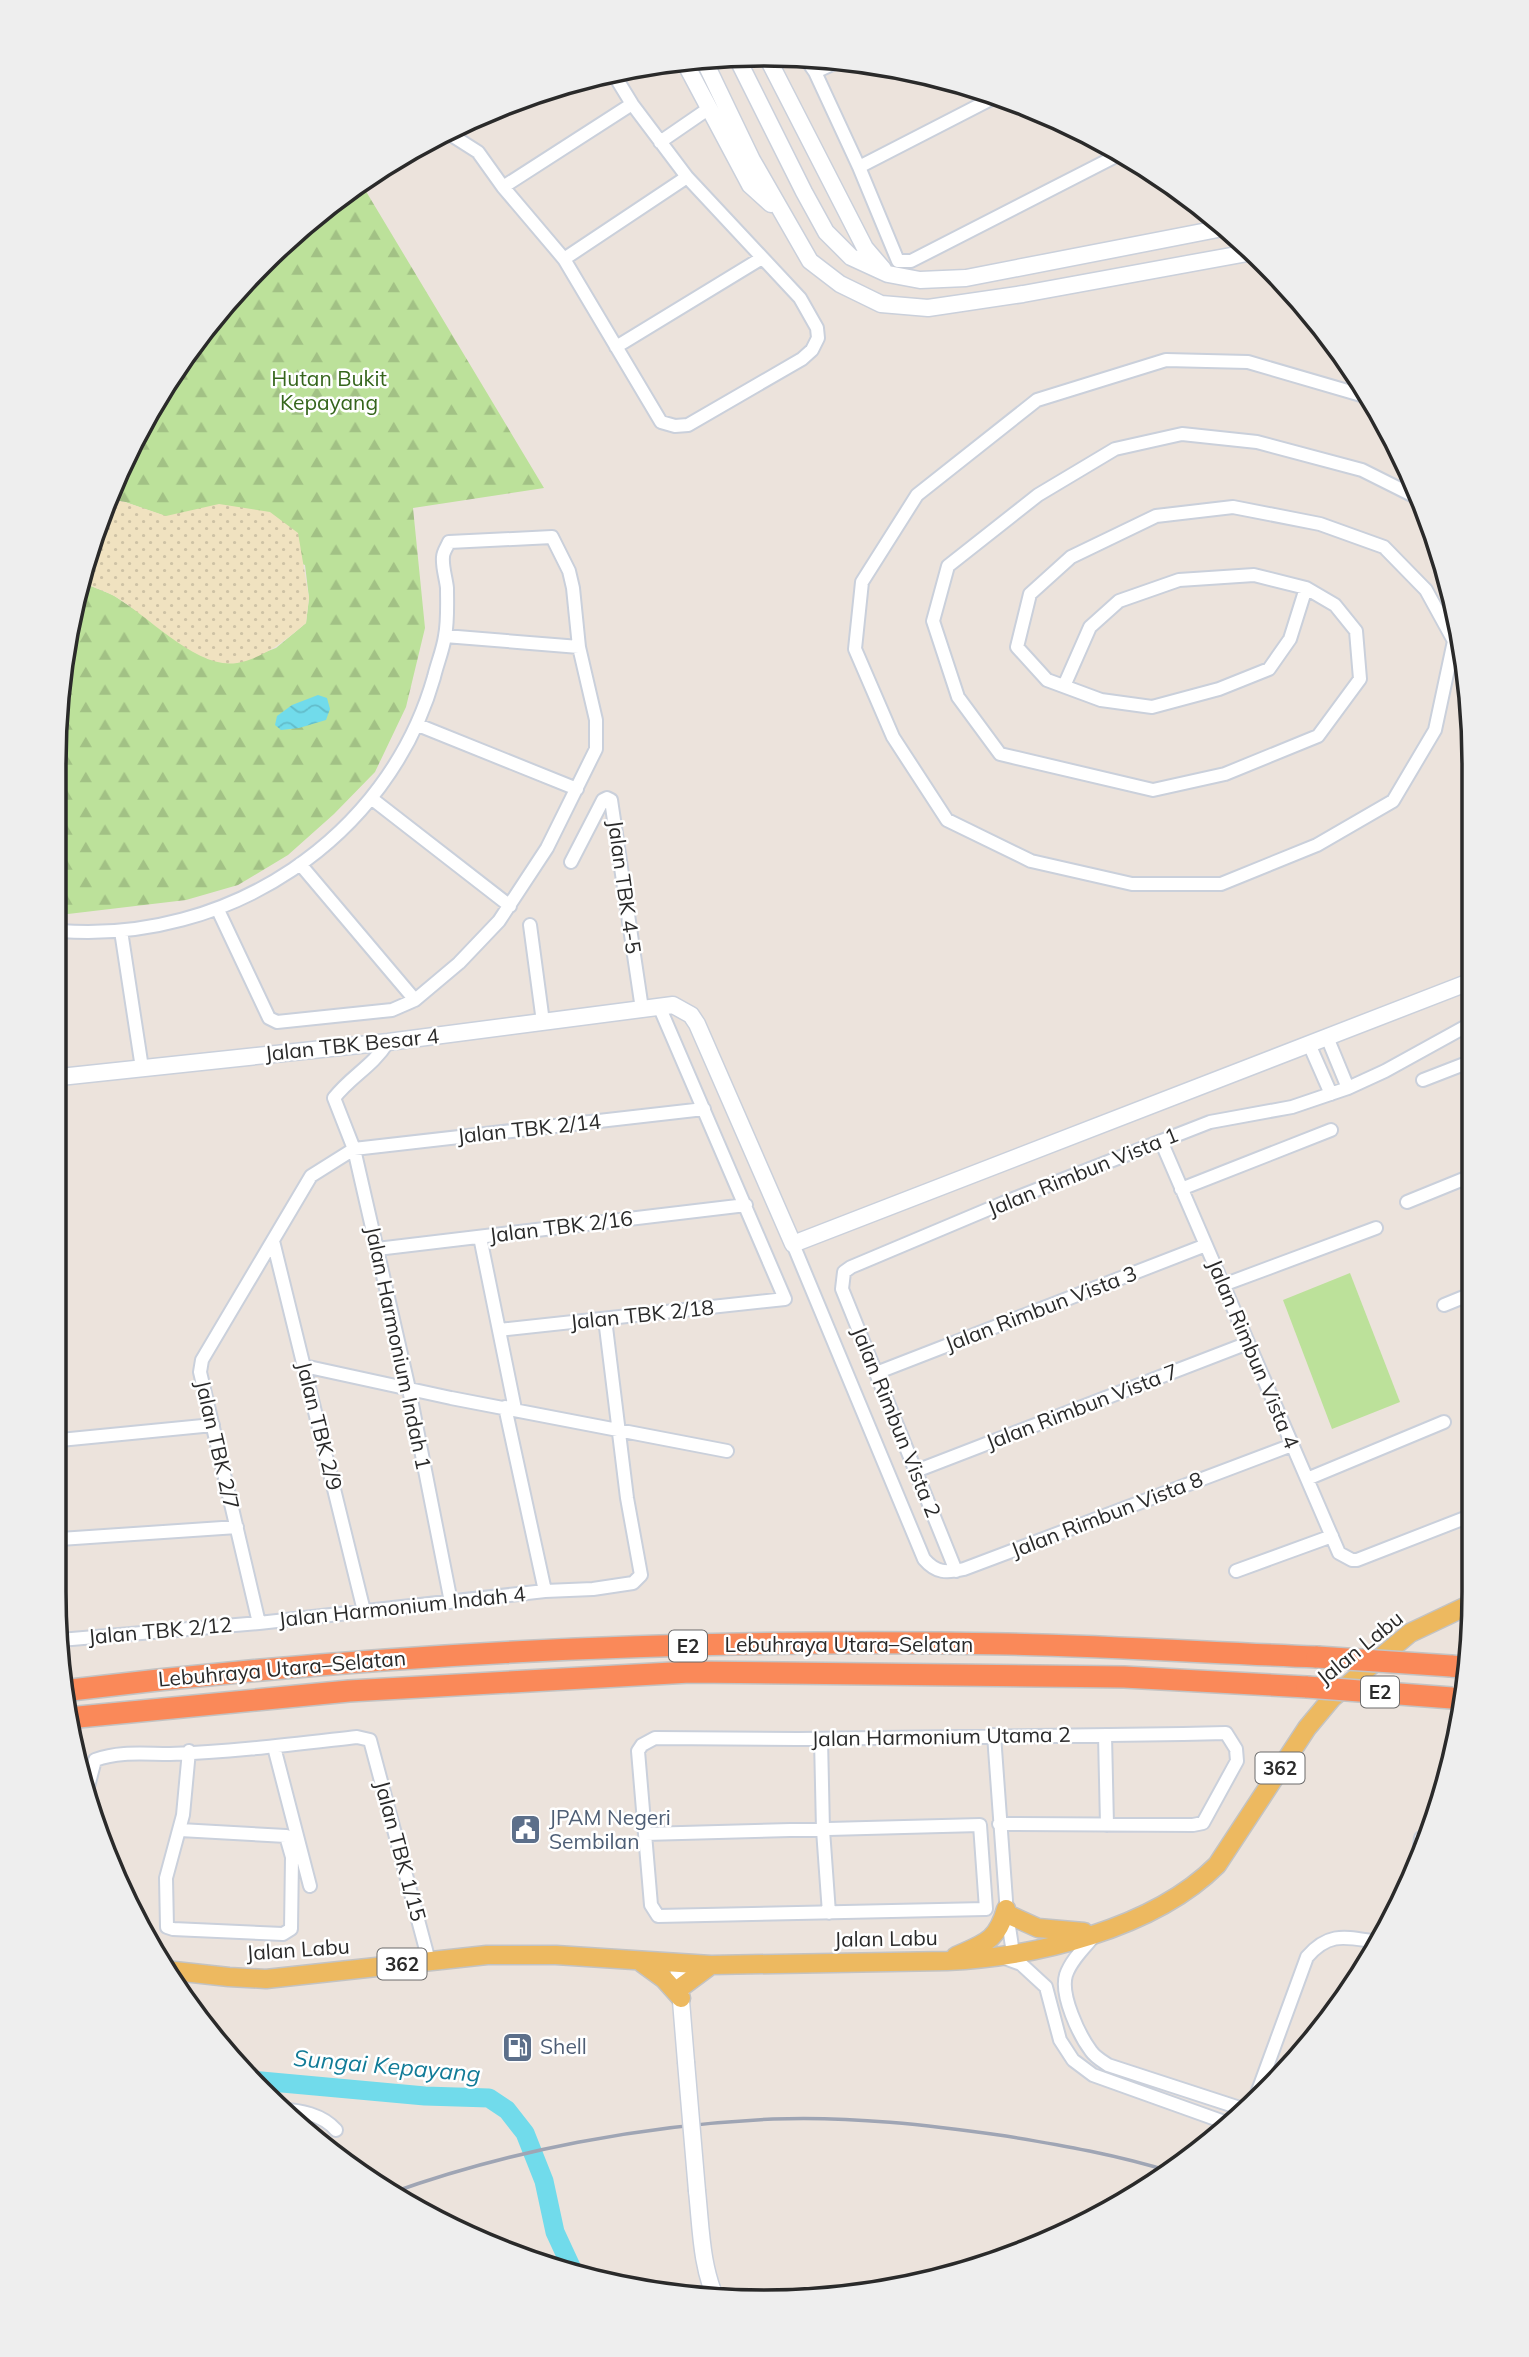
<svg xmlns="http://www.w3.org/2000/svg" width="1529" height="2357" font-family="Mulish,sans-serif">
  <style>
    .grass { fill: #bce19a }
    .forest { fill: url(#forest-firs) }
    .sand { fill: url(#sand-dots) }
    .water { fill: url(#water-waves) }
    .lines { fill: none; stroke-linecap: round; stroke-linejoin: round }
    .river { stroke: #71dbeb; stroke-width: 19 }
    .street-casing { stroke: #cad0db; stroke-width: 16 }
    .secondary-casing { stroke: #cad0db; stroke-width: 19 }
    .primary-casing { stroke: #c3c3c3; stroke-width: 21 }
    .highway-casing { stroke: #c3c3c3; stroke-width: 24 }
    .street { stroke: #fff; stroke-width: 12 }
    .secondary { stroke: #fff; stroke-width: 16 }
    .primary { stroke: #edb960; stroke-width: 18 }
    .highway { stroke: #fa8959; stroke-width: 21 }
    .rail { stroke: #9fa5b4; stroke-width: 3.5 }
    .secondary-bridge-casing { stroke: #cad0db; stroke-width: 19; stroke-linecap: butt }
    .highway-bridge-casing { stroke: #c3c3c3; stroke-width: 24; stroke-linecap: butt }
    .secondary-bridge { stroke: #fff; stroke-width: 16 }
    .highway-bridge { stroke: #fa8959; stroke-width: 21 }
    .labels { text-anchor: middle; stroke-width: 5; stroke-linejoin: round; paint-order: stroke }
    .shield { fill: #fff; stroke: #6a6a6a; stroke-width: 2 }
    .shield-label { font-size: 19px; font-weight: bold; fill: #2a2a2a }
    .park-label { font-size: 21px; fill: #35651c; stroke: #fff }
    .street-label { font-size: 21px; fill: #2a2a2a; stroke: #fff }
    .service-label { font-size: 21px; fill: #4e5e75; stroke: #fff; text-anchor: start }
    .water-label { font-size: 23px; font-style: italic; fill: #117b97; stroke: #fff }
    .rim { fill: none; stroke: #2a2a2a; stroke-width: 3.5 }
  </style>
  <defs>
    <pattern id="forest-firs" width="22" height="20" patternUnits="userSpaceOnUse" patternTransform="scale(1.75)"><rect width="22" height="20" fill="#bce19a"/><path d="M5 1l3.5 6h-7zM16 11l3.5 6h-7z" fill="#a2c185"/></pattern>
    <pattern id="sand-dots" width="8" height="8" patternUnits="userSpaceOnUse" patternTransform="scale(1.75)"><rect width="8" height="8" fill="#f0e2c0"/><path d="M2 2h.1M6 6h.1" fill="none" stroke="#cec2a5" stroke-width="1.8" stroke-linecap="round"/></pattern>
    <pattern id="water-waves" width="16" height="10" patternUnits="userSpaceOnUse" patternTransform="scale(1.75)"><rect width="16" height="10" fill="#71dbeb"/><path d="M0 5q4-4 8 0t8 0" fill="none" stroke="#62bcca"/></pattern>
  </defs>
  <rect width="100%" height="100%" fill="#ece3dc"/>
  <!-- grass -->
  <path class="grass" d="M1350 1273 1400 1402 1332 1429 1283 1300Z"/>
  <!-- forest -->
  <path class="forest" d="M361 183 544 488 413 508 425 628 406 707 375 772 334 814 288 855 238 885 186 900 68 914 60 913V671L81 582 113 595 208 659 236 663 276 648 306 623 309 598 305 565 125 502 107 499 127 451 230 297 332 201Z"/>
  <!-- sand -->
  <path class="sand" d="M107 499 125 502 166 516 219 504 270 512 298 533 309 598 306 623C286 640 264 658 237 663 198 670 148 616 116 597 105 591 93 587 81 582L92 537Z"/>
  <!-- water -->
  <path class="water" d="M318 695 327 698 330 709 326 720 299 728 281 730 275 725 277 716 292 705Z"/>
  <g class="lines">
    <!-- river -->
    <path class="river" d="M250 2080 425 2096 489 2098 507 2110 525 2133 544 2181 555 2232 574 2273"/>
    <defs>
      <path id="street" d="M806 59 815 72 859 167 898 261H911L1124 152
        M815 72 841 60
        M445 131 478 152 503 187 564 259 661 422 675 426 688 425 802 359 812 350 818 338 817 328 800 298 687 177 632 104 613 73
        M660 142 708 109
        M859 167 999 95
        M503 187 632 104
        M564 259 687 177
        M616 347 762 258
        M1306 588 1290 639 1269 669 1219 689 1152 707 1101 700 1047 680 1017 647 1030 594 1071 557 1156 516 1233 507 1320 524 1384 547 1426 590 1454 641 1435 730 1393 801 1317 845 1221 884H1132L1031 861 947 820 893 737 855 649 862 582 917 495 1037 400 1166 360 1248 362 1368 397
        M445 636 579 647
        M1064 686 1090 627 1119 601 1179 580 1254 575 1306 588 1335 605 1356 631 1360 679 1318 736 1225 774 1153 790 1000 754 958 697 933 621 948 566 1038 495 1115 449 1182 434 1257 442 1362 470 1420 499
        M418 725 577 789
        M371 798 510 906
        M571 862 603 800 607 798 611 800 642 1009
        M300 864 415 1000
        M530 925 543 1022
        M60 931C227 944 388 839 434 677 437 664 443 650 445 636 448 621 447 603 447 588 446 578 442 567 443 557 443 552 447 547 449 542L552 537 569 571 573 588 579 647 596 720V749L547 848 499 921 459 963 415 1000 392 1010 277 1022 269 1018 218 910
        M121 931 142 1068
        M1327 1037 1348 1088
        M388 1042C372 1067 351 1076 334 1098L354 1149 409 1389 451 1602
        M1309 1044 1331 1094
        M1423 1080 1472 1061
        M1161 1141 1339 1553 1352 1560H1357L1470 1516
        M1181 1189 1331 1130
        M1407 1202 1471 1176
        M480 1237 515 1409
        M273 1241 364 1611
        M793 1244 924 1559C936 1573 946 1573 964 1569L1292 1445
        M377 1249 746 1205
        M1223 1285 1376 1228
        M1444 1305 1471 1294
        M499 1330 785 1299 659 1006
        M304 1366 451 1398 727 1451
        M876 1373 1206 1245
        M505 1407 545 1591
        M60 1440 213 1425
        M916 1471 1248 1343
        M1307 1479 1444 1422
        M60 1539 237 1527
        M956 1571 842 1289 844 1272 851 1267 1003 1203 1210 1122 1292 1107 1348 1088 1385 1071 1472 1023
        M1236 1571 1332 1536
        M259 1623 200 1372 202 1360 311 1176 354 1149 704 1109
        M60 1640 259 1623 545 1591 593 1589 633 1583 641 1575 627 1498 605 1319
        M994 1735 1007 1914 1013 1953
        M1105 1735 1107 1825
        M821 1739 823 1830 829 1913
        M274 1747 310 1886
        M86 1794 95 1760C120 1751 143 1754 170 1754 232 1752 295 1744 357 1737L370 1740 429 1961
        M180 1830 286 1836 292 1857 291 1929 283 1934 173 1929 167 1927 166 1878 183 1815 189 1751
        M645 1834 980 1825 986 1909 658 1916 651 1905 638 1751 642 1745 655 1738 798 1739 1183 1734 1226 1733 1236 1749 1237 1761 1203 1823 1193 1825 999 1824
        M1417 1871 1421 1838
        M1095 1935C1085 1947 1071 1960 1066 1975 1060 1995 1079 2035 1091 2051 1095 2057 1102 2061 1108 2065L1243 2109
        M1002 1957 1021 1964 1046 1987 1060 2040 1073 2060 1093 2075 1227 2123
        M1255 2099 1307 1957C1330 1930 1348 1938 1379 1942
        M279 2110C299 2109 323 2115 336 2130"/>
      <path id="secondary" d="M736 56 804 192 826 232 851 257 888 274 920 280 966 278 1228 227
        M767 57 865 248 883 269
        M703 58 752 160 810 261 840 284 881 304 928 308 1023 294 1253 252
        M684 61 750 185 771 204
        M60 1077 388 1042 673 1005 691 1015 697 1024 793 1244 1472 981
        M678 1964 686 2062
        M697 2191C701 2228 701 2267 717 2301"/>
      <path id="primary" d="M1007 1914 1038 1928 1084 1932
        M956 1956C985 1943 997 1941 1006 1909
        M642 1963 664 1979 681 1998
        M165 1970 229 1977 266 1979 487 1955H556L711 1965 947 1961C1035 1957 1153 1929 1217 1865L1307 1728 1332 1698 1410 1633 1469 1605
        M680 1988 711 1965"/>
      <path id="highway" d="M1451 1666 1469 1668
        M62 1691C375 1653 692 1638 1007 1644 1110 1646 1214 1653 1317 1657
        M68 1718 349 1691 690 1672 1124 1677 1307 1687"/>
    </defs>
    <!-- street casing -->
    <use href="#street" class="street-casing"/>
    <!-- secondary casing -->
    <use href="#secondary" class="secondary-casing"/>
    <!-- primary casing -->
    <use href="#primary" class="primary-casing"/>
    <!-- highway casing -->
    <use href="#highway" class="highway-casing"/>
    <!-- street -->
    <use href="#street" class="street"/>
    <!-- secondary -->
    <use href="#secondary" class="secondary"/>
    <!-- primary -->
    <use href="#primary" class="primary"/>
    <!-- highway -->
    <use href="#highway" class="highway"/>
    <!-- rail -->
    <path class="rail" d="M388 2194C510 2150 644 2125 773 2119 851 2116 929 2125 1006 2136 1061 2145 1118 2155 1172 2172"/>
    <defs>
      <path id="secondary-bridge" d="M686 2062 697 2191"/>
      <path id="highway-bridge" d="M1317 1657 1451 1666
        M1307 1687 1452 1698"/>
    </defs>
    <!-- secondary-bridge casing -->
    <use href="#secondary-bridge" class="secondary-bridge-casing"/>
    <!-- highway-bridge casing -->
    <use href="#highway-bridge" class="highway-bridge-casing"/>
    <!-- secondary-bridge -->
    <use href="#secondary-bridge" class="secondary-bridge"/>
    <!-- highway-bridge -->
    <use href="#highway-bridge" class="highway-bridge"/>
  </g>
  <!-- icons -->
  <defs>
    <symbol id="civic-square" viewBox="-11 -11 22 22"><rect x="-9" y="-9" width="18" height="18" rx="4" fill="#5c6f8a" stroke="#fff"/><path d="M-.6-6.5H3V-4.5H.6V-3L4-1V1h2V6H-6V1h2V-1L-.6-3ZM-1.2 2.5V6h2.4V2.5Z" fill="#fff"/></symbol>
    <symbol id="fuel-square" viewBox="-11 -11 22 22"><rect x="-9" y="-9" width="18" height="18" rx="4" fill="#5c6f8a" stroke="#fff"/><path d="M-5.5-6h7V0h2V4h1.3V-2.5L3-4.5l.8-.8L6-3V5H2.5V1h-1V6h-7ZM-4.2-4.7v3.2H.2V-4.7Z" fill="#fff"/></symbol>
  </defs>
  <g fill-rule="evenodd">
    <use href="#civic-square" x="508" y="1812" width="35" height="35"/>
    <use href="#fuel-square" x="500" y="2030" width="35" height="35"/>
  </g>
  <g class="labels">
    <!-- shield labels -->
    <g class="shield">
      <rect x="669" y="1630.5" width="38" height="31" rx="5"/>
      <rect x="1361" y="1676.5" width="38" height="31" rx="5"/>
      <rect x="1255.5" y="1752.5" width="49" height="31" rx="5"/>
      <rect x="377.5" y="1948.5" width="49" height="31" rx="5"/>
    </g>
    <g class="shield-label">
      <text x="688" y="1653">E2</text>
      <text x="1380" y="1699">E2</text>
      <text x="1280" y="1775">362</text>
      <text x="402" y="1971">362</text>
    </g>
    <!-- park labels -->
    <g class="park-label">
      <text x="329" y="386">Hutan Bukit<tspan x="329" dy="24">Kepayang</tspan></text>
    </g>
    <!-- street labels -->
    <g class="street-label">
      <text transform="translate(624 887) rotate(82)" y="7">Jalan TBK 4-5</text>
      <text transform="translate(352 1045) rotate(-6)" y="7">Jalan TBK Besar 4</text>
      <text transform="translate(529 1129) rotate(-6)" y="7">Jalan TBK 2/14</text>
      <text transform="translate(1083 1172) rotate(-22)" y="7">Jalan Rimbun Vista 1</text>
      <text transform="translate(561 1227) rotate(-7)" y="7">Jalan TBK 2/16</text>
      <text transform="translate(1041 1309) rotate(-21)" y="7">Jalan Rimbun Vista 3</text>
      <text transform="translate(642 1315) rotate(-6)" y="7">Jalan TBK 2/18</text>
      <text transform="translate(398 1348) rotate(78)" y="7">Jalan Harmonium Indah 1</text>
      <text transform="translate(1253 1354) rotate(67)" y="7">Jalan Rimbun Vista 4</text>
      <text transform="translate(1082 1407) rotate(-21)" y="7">Jalan Rimbun Vista 7</text>
      <text transform="translate(896 1422) rotate(68)" y="7">Jalan Rimbun Vista 2</text>
      <text transform="translate(319 1426) rotate(76)" y="7">Jalan TBK 2/9</text>
      <text transform="translate(217 1445) rotate(77)" y="7">Jalan TBK 2/7</text>
      <text transform="translate(1107 1515) rotate(-21)" y="7">Jalan Rimbun Vista 8</text>
      <text transform="translate(402 1607) rotate(-6)" y="7">Jalan Harmonium Indah 4</text>
      <text transform="translate(160 1631) rotate(-5)" y="7">Jalan TBK 2/12</text>
      <text x="849" y="1652">Lebuhraya Utara–Selatan</text>
      <text transform="translate(1360 1648) rotate(-39)" y="7">Jalan Labu</text>
      <text transform="translate(282 1669) rotate(-5)" y="7">Lebuhraya Utara–Selatan</text>
      <text transform="translate(941 1737) rotate(-1)" y="7">Jalan Harmonium Utama 2</text>
      <text transform="translate(400 1851) rotate(75)" y="7">Jalan TBK 1/15</text>
      <text transform="translate(886 1939) rotate(-1)" y="7">Jalan Labu</text>
      <text transform="translate(298 1950) rotate(-4)" y="7">Jalan Labu</text>
    </g>
    <!-- service labels -->
    <g class="service-label">
      <text x="549" y="1825">JPAM Negeri<tspan x="549" dy="24">Sembilan</tspan></text>
      <text x="540" y="2054">Shell</text>
    </g>
    <!-- water labels -->
    <g class="water-label">
      <text transform="translate(387 2066) rotate(5)" y="8">Sungai Kepayang</text>
    </g>
  </g>
  <!-- crop -->
  <path d="M0 0H1529V2357H0ZM764 66H764A698 698 0 0 1 1462 764V1592A698 698 0 0 1 764 2290H764A698 698 0 0 1 66 1592V764A698 698 0 0 1 764 66Z" fill="#eee" fill-rule="evenodd"/>
  <path class="rim" d="M764 66H764A698 698 0 0 1 1462 764V1592A698 698 0 0 1 764 2290H764A698 698 0 0 1 66 1592V764A698 698 0 0 1 764 66Z"/>
</svg>
